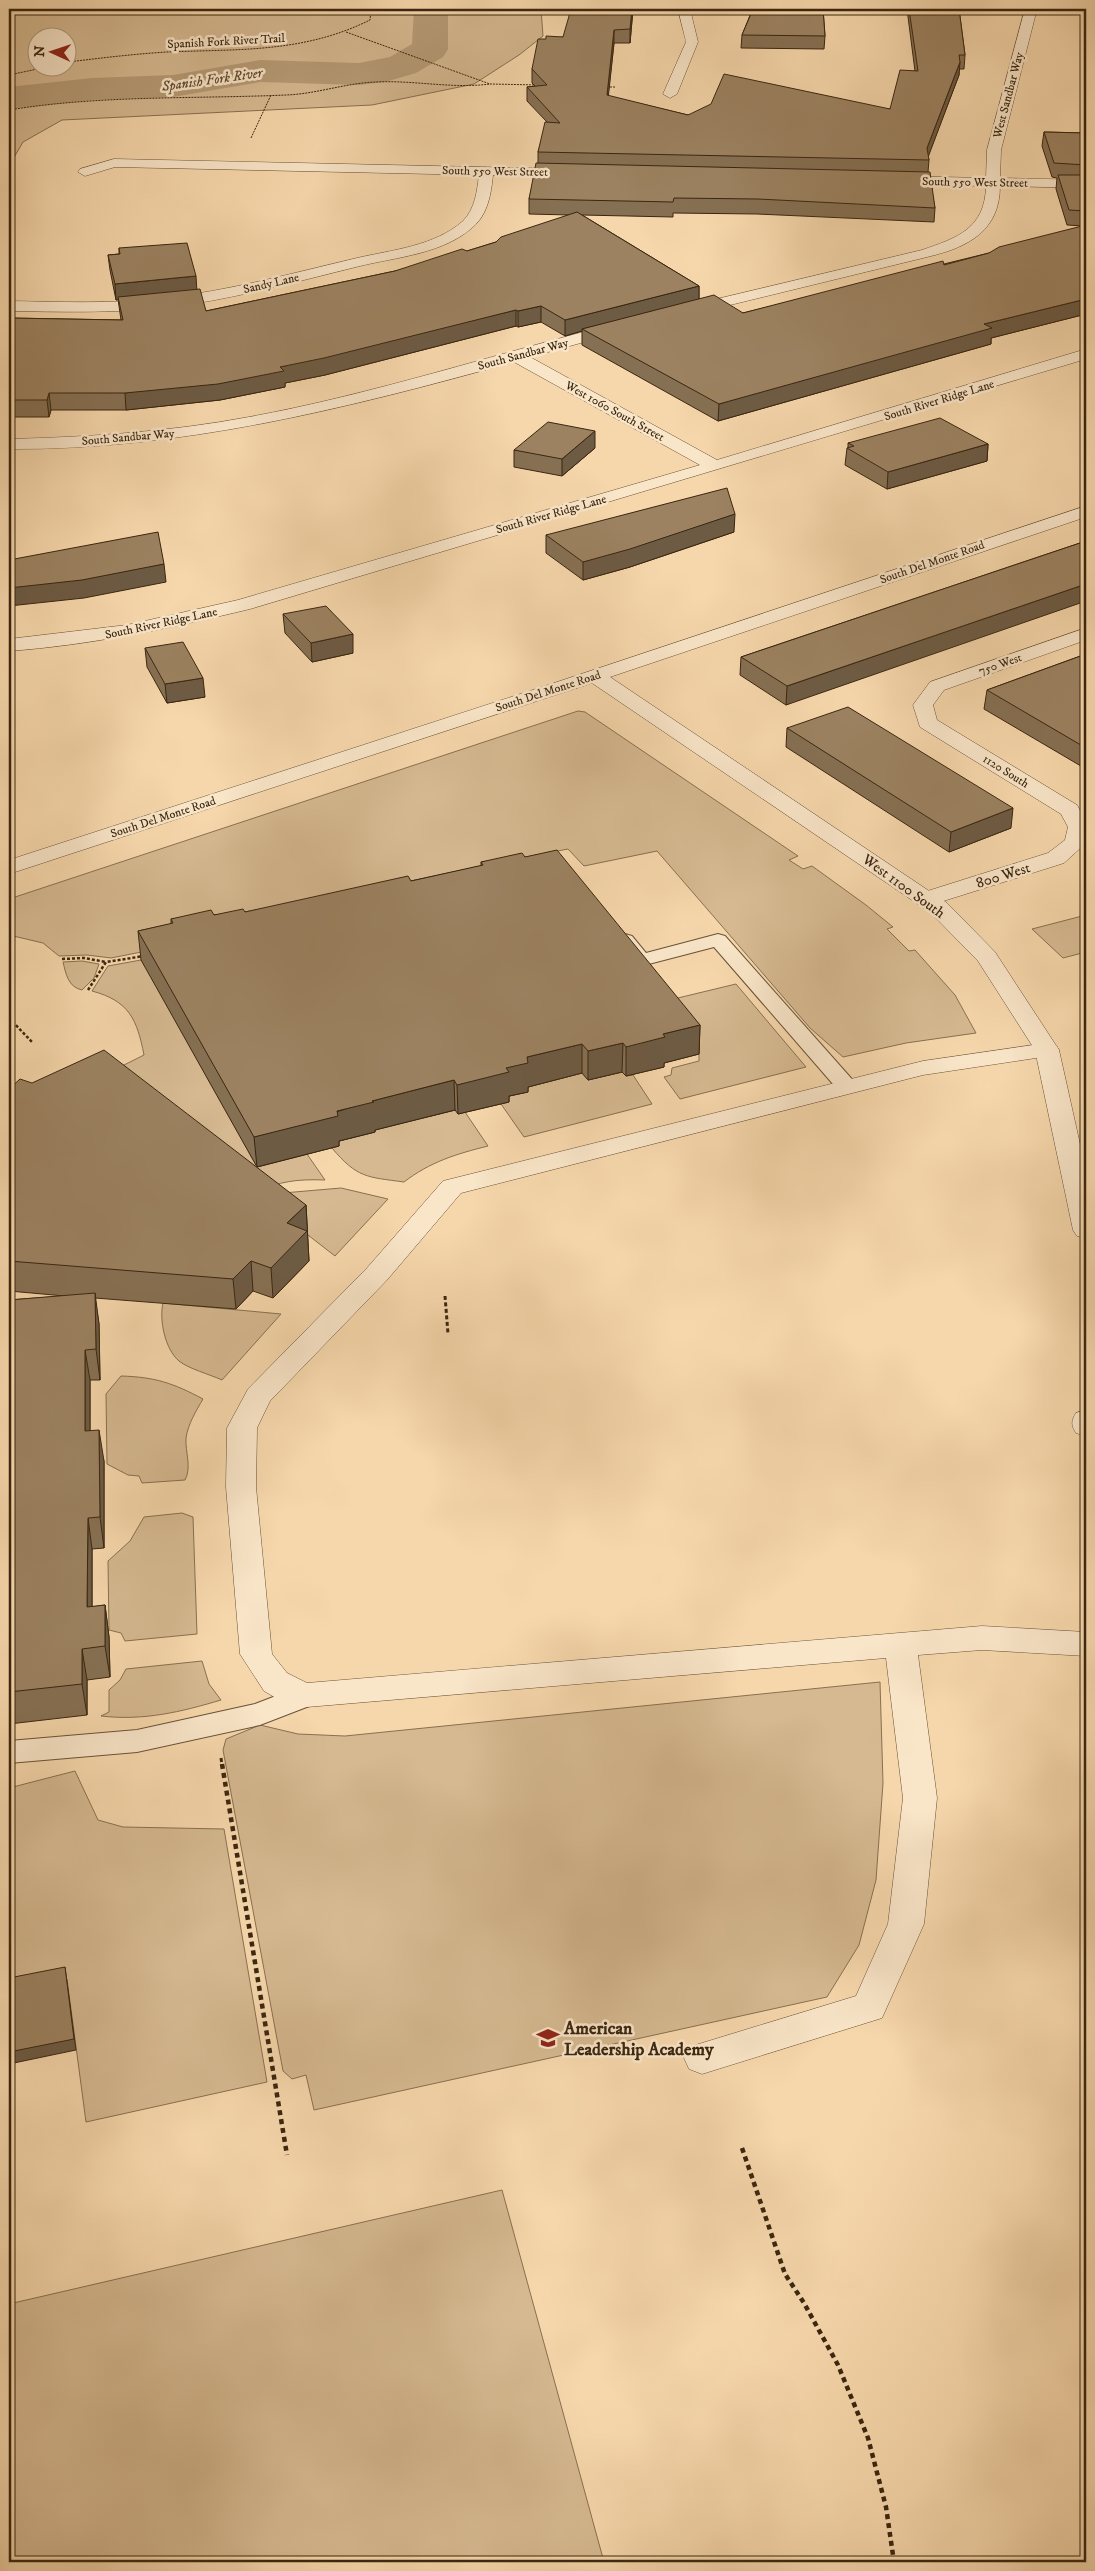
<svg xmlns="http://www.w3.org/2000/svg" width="1095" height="2571" font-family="'IM FELL DW Pica',serif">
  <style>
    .green { fill: #d6b991; stroke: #887050; fill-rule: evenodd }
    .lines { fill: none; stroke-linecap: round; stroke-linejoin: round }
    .river { fill: #b69b76; fill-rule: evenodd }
    .service-casing { stroke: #695237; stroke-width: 2 }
    .minor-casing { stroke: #695237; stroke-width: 1 }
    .tertiary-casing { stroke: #695237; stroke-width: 1 }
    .path-far3 { stroke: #3a2610; stroke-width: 1; stroke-dasharray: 2 1; stroke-linecap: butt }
    .path-far2 { stroke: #3a2610; stroke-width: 2.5; stroke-dasharray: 3 2; stroke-linecap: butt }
    .path-far1 { stroke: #3a2610; stroke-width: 3; stroke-dasharray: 4 2.5; stroke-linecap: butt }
    .path { stroke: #3a2610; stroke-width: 4.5; stroke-dasharray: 5 4; stroke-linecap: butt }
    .service { fill: #f9e5c8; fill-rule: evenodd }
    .minor { fill: #f9e5c8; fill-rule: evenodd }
    .tertiary { fill: #f9e5c8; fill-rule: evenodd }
    .wall { fill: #867053; stroke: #3a2610 }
    .shaded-wall { fill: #6d5b44; stroke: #3a2610 }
    .building { fill: #9c8261; stroke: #3a2610 }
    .labels { text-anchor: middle; stroke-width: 5; stroke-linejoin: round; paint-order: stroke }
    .far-street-label { font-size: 12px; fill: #3a2610; stroke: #f9e5c8 }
    .far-water-label { font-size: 14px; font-style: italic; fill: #5f492f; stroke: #f9e5c8 }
    .street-label { font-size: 15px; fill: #3a2610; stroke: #f9e5c8 }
    .near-poi-label { font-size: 18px; font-weight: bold; fill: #3a2610; stroke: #f9e5c8; text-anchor: start }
  </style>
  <rect width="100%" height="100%" fill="#f6d7ab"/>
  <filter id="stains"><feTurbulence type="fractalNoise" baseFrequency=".004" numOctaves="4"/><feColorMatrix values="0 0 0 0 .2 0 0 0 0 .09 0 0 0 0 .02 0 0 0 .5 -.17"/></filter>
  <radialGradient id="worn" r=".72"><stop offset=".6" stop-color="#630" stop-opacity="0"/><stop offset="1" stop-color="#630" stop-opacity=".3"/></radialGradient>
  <!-- green -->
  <path class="green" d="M9 9H541L543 36 519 55 474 84 372 105 62 120 23 142 9 166ZM38 38H68V68H38Z
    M578 711 585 712 798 856 789 860 803 869 812 866 866 905 893 927 887 929 909 951 915 950 955 995 976 1033 906 1043 843 1057 810 1028 657 851 584 866 568 849 500 862 167 947 111 958 87 955 59 956 43 943 9 935V899Z
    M1086 915V952L1063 958 1032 929Z
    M141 960 307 1154 325 1180C297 1179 280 1181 254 1193L112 1071 144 1055C137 1019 129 1001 92 991L108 966Z
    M82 961 99 964 94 978 82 990C68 987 66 974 63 962Z
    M736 984 806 1067 680 1099 664 1077 671 1075 672 1068 699 1061V1054L657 1003Z
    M622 1072 626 1076 633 1075 652 1104 524 1137 501 1104 506 1097 527 1092 528 1087 582 1073 588 1080Z
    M455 1110 465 1112 488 1146C456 1154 430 1162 404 1182 367 1177 357 1178 332 1148L339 1141 375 1132 370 1124 431 1116Z
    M341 1188 388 1199 335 1256 264 1201 283 1193Z
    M163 1303 281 1314 222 1380C209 1374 189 1369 179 1361 165 1349 159 1320 163 1303Z
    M121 1376C155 1377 173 1383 203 1399 196 1411 188 1424 186 1438 185 1452 192 1467 185 1480L142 1483 139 1476 128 1475 107 1464 106 1394Z
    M182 1513 193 1517 197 1634 125 1641 121 1633 109 1630 108 1561 130 1541 144 1517Z
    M202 1661 209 1684 221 1700C181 1712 143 1721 101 1716L109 1712V1690L120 1680 126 1669Z
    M880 1682 883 1783 876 1880 859 1945 827 1997 314 2110 306 2075 292 2079 283 2071 223 1750 226 1739 260 1725 298 1734 345 1736Z
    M75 1771 98 1820 123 1827 224 1829 267 2082 86 2122 67 1979 9 1990V1788Z
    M502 2190 604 2562H9V2304Z"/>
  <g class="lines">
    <!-- river -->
    <path class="river" d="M414 9H448V49L443 57 416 73 385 82 359 85 260 82 173 97 92 100 9 109V87L92 78 173 75 260 60 359 63 390 57 412 44Z"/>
    <defs>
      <path id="service" d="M625 934 632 936 646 953 718 934 725 936 858 1086 855 1091 847 1092 839 1091 714 947 641 966 634 964 615 940 618 936Z
        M307 1684 317 1687 321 1695 317 1703 260 1725 137 1752 9 1763V1741L137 1730 255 1704Z"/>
      <path id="minor" d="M678 9H690L698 42 677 94 670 98 663 94 686 42Z
        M1025 9H1037L1001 150 1000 178 1086 180V188L1000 186C1000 232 966 248 927 257L689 315 683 313 681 310 683 307 922 250C957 238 985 229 986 186L895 184 888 180 895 176 986 178 987 150Z
        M114 159 572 169 579 173 572 177 493 175C491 194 488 214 473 227 443 254 397 257 360 266 295 282 230 300 164 308 112 313 60 312 9 311V301C61 302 113 304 164 298 229 291 293 273 357 258 392 250 435 246 463 221 475 209 477 191 479 175L115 167 85 176 78 172 80 169Z
        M618 323 624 325 626 328 624 331 530 357 717 460 1086 349V359L250 609C171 628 91 645 9 651V639L127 625 238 600 700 465 514 362C348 408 182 450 9 449V439C90 437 169 432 249 417 374 394 495 354 618 323Z
        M1086 628V640L944 690 933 705 937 720 1077 805 1086 821V843L1064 863 934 904 926 906 918 904 915 899 918 894 1048 853 1065 840 1068 827 1061 814 920 727 913 705 930 682Z
        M1047 1043 1056 1045 1059 1050 1056 1055 923 1075 461 1193 387 1280 270 1401 257 1428 256 1487 272 1654 287 1673 307 1683 982 1626 1086 1632V1656L982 1650 918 1655 937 1798 924 1924 882 2018 702 2074 689 2069 684 2058 689 2047 856 1996 888 1924 903 1798 886 1658 307 1707 276 1698 264 1691 240 1654 226 1487 227 1428 248 1389 367 1268 443 1181 923 1061Z"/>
      <path id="tertiary" d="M1086 506V517L610 677 947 903 995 952 1059 1050 1086 1171V1238L1077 1236 1073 1230 1035 1050 978 961 931 913 592 683 9 874V860L545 686Z
        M1086 1410V1436L1076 1433C1071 1425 1071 1421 1076 1413Z"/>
    </defs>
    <!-- service casing -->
    <use href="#service" class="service-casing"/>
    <!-- minor casing -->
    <use href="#minor" class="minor-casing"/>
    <!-- tertiary casing -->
    <use href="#tertiary" class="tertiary-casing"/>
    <!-- path-far3 -->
    <path class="path-far3" d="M346 32 490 84 538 85
      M68 62C101 58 134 54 167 52 240 49 303 53 370 20L371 9
      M9 75 42 68
      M607 87H616
      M9 110C100 95 194 99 286 95 316 94 346 83 376 82 414 80 452 89 490 84
      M251 138 271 95"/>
    <!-- path-far2 -->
    <path class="path-far2" d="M62 959 84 958 106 962
      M88 990 106 962 144 956
      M9 1018 32 1042"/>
    <!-- path-far1 -->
    <path class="path-far1" d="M445 1296 448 1334
      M221 1758 222 1765"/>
    <!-- path -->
    <path class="path" d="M222 1764 287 2155
      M742 2148 785 2274 804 2303 838 2365 868 2438 886 2507 894 2562"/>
    <!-- service -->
    <use href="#service" class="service"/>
    <!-- minor -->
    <use href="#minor" class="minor"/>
    <!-- tertiary -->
    <use href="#tertiary" class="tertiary"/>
  </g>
  <!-- wall -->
  <path class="wall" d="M633 9 630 43H614L608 96 688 115 890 109 915 71 907 9H959L965 55 964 69H959V75L928 156 929 160 928 172 935 208 934 222 757 214 673 213V217L582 215 699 286V299L743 313 989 253 1084 226 1067 225 1056 189 1057 178 1052 177 1042 146 1044 132 1086 133V314L991 338V344L718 421 582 345V331L565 336 541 322 518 327 516 326 325 375 285 383V387L220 400 126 410H51L49 417H9V318L121 320 118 299 116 300 110 270 108 255 119 254V248L197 289 206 311 395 271 467 251 496 242 570 215 529 214V199L538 163V152L547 122 527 101V87L535 86 532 83V69L546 39 563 37Z
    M735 9H823L825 36 824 49 741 48 742 35 751 13H734Z
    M848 443 988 444 987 461 887 489 845 465 847 448H848Z
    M595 448 562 476 514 467V450Z
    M734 532 630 567 583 580 546 553V535Z
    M1086 541 786 705 740 675 741 657Z
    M283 614 353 653 312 662 285 633Z
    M145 648 205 697 167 703 147 667Z
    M1086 654V769L984 709 987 690Z
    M787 728 1011 828 949 852 786 747Z
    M525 857 700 1025 699 1054 664 1063V1067L626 1076 622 1072 588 1080 582 1073 528 1087V1092L509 1096V1102L458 1114 455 1110 375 1130V1132L339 1141V1146L257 1167 141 960 138 931 171 924V919L245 912 411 881 481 866V862Z
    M9 1089 306 1205 309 1261 273 1298 253 1291 236 1309 95 1298 99 1324 100 1380H90V1431L104 1461V1548L92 1549V1607L105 1605 109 1637 110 1677 87 1680V1715L9 1724V1300L65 1296 9 1291Z"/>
  <!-- shaded-wall -->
  <path class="shaded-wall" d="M632 9H633L630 43V29Z
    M614 30V43L607 109V95Z
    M960 62 959 75 927 160V148Z
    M196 276 197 292 116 300 115 284Z
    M699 286V302L582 329V331L565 336V320Z
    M1086 299V314L991 338V344L718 421 719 404 984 324Z
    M541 306V322L518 327V311Z
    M516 310V326L325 375 285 383V387L220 400 126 410 125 393 280 367Z
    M49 393 51 410 49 417 47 400Z
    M595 431V448L562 476V459Z
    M988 444 987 461 887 489 888 472Z
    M735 514 734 532 630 567 583 580V562Z
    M164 564 166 582 84 598 9 606V588Z
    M1086 584V601L786 705 787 686Z
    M353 634V653L312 662 311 643Z
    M203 678 205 697 167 703 165 684Z
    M1013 808 1011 828 949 852 951 832Z
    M700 1025 699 1054 664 1063V1067L626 1076V1047L663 1034Z
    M623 1043 622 1072 588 1080V1051Z
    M582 1044V1073L528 1087V1092L509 1096V1102L458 1114 457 1085 506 1068 527 1057Z
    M454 1080 455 1110 375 1130V1132L339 1141V1146L257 1167 254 1137 372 1101Z
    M306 1205 309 1261 273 1298 271 1268 287 1223Z
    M251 1261 253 1291 236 1309 233 1279Z
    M95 1293 99 1324 100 1380 96 1349Z
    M85 1350 90 1380V1462L85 1431Z
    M99 1430 104 1461V1548L100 1517Z
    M88 1518 92 1549V1638L87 1607Z
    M105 1605 109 1637 110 1677 105 1646Z
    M82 1649 87 1680V1715L82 1684Z
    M65 1967 76 2050 9 2064V2052Z"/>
  <!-- building -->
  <path class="building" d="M571 9H632L630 29 614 30 607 95 688 115 711 104 724 74 890 109 900 70 918 71 909 9H959L965 55H959L960 62 927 148 929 160 538 152 545 122 560 123 527 87 547 85 532 69 538 39H546V36L563 37Z
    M753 9H823L825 36 742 35Z
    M1044 132 1086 133V165L1054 163Z
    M536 163 930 172 935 208 758 199 674 198 673 202 529 199Z
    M1058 175H1086V211L1069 210Z
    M577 212 699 286 565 320 541 306 518 311 516 310 324 358 280 367 284 371 218 384 125 393H49L47 400H9V318L123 320 118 297 200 289 206 311 395 271 462 249 467 251 496 242 501 237Z
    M1086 225V299L984 324 992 328 719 404 582 329 714 295 743 313 943 261 944 265 989 253 999 247Z
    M187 243 196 276 115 284 108 255 120 254 119 248Z
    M940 418 988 444 888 472 847 448 854 446 848 443Z
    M548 422 595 431 562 459 514 450Z
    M727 488 735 514 630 549 583 562 546 535Z
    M158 532 164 564 82 580 9 588V560Z
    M1086 541V584L787 686 741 657Z
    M326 606 353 634 311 643 283 614Z
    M183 642 203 678 165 684 145 648Z
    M1086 654V748L987 690Z
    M848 707 1013 808 951 832 787 728Z
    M557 850 700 1025 663 1034 665 1037 626 1047 623 1043 588 1051 582 1044 527 1057 528 1063 506 1068 509 1072 457 1085 454 1080 372 1101 374 1102 337 1111 338 1116 254 1137 138 931 173 923 171 919 211 910 214 915 243 909 245 912 408 876 411 881 483 865 481 862 522 853 525 857Z
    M104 1050 306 1205 287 1223 307 1231 271 1268 251 1261 233 1279 9 1261V1089L20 1079 32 1083Z
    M95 1293 96 1349 85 1350V1431L99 1430 100 1517 88 1518 87 1607 105 1605V1646L82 1649V1684L9 1692V1300Z
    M65 1967 74 2039 9 2052V1978Z"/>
  <!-- icons -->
  <defs>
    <symbol id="school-bare" viewBox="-9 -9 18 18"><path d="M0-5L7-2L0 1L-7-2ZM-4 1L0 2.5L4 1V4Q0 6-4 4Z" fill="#8f2418" stroke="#f9e5c8" stroke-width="2.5" paint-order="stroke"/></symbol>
  </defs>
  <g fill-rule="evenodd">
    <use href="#school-bare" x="532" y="2022" width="32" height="32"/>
  </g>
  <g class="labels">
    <!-- far-street labels -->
    <g class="far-street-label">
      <text transform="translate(226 41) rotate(-3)" y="4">Spanish Fork River Trail</text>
      <text transform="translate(1008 95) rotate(-75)" y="4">West Sandbar Way</text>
      <text transform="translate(495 171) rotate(1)" y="4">South 550 West Street</text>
      <text transform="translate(975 182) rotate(1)" y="4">South 550 West Street</text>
      <text transform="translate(271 283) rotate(-13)" y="4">Sandy Lane</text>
      <text transform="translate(523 354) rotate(-15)" y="4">South Sandbar Way</text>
      <text transform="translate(939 400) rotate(-17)" y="4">South River Ridge Lane</text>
      <text transform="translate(615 411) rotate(29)" y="4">West 1060 South Street</text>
      <text transform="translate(128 437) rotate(-5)" y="4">South Sandbar Way</text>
      <text transform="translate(551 514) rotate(-16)" y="4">South River Ridge Lane</text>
      <text transform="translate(932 562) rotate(-19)" y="4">South Del Monte Road</text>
      <text transform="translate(161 623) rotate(-12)" y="4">South River Ridge Lane</text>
      <text transform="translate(1000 664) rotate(-19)" y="4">750 West</text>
      <text transform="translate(548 691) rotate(-18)" y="4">South Del Monte Road</text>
      <text transform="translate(1006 771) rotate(32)" y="4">1120 South</text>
      <text transform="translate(163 817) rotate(-18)" y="4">South Del Monte Road</text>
    </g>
    <!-- far-water labels -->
    <g class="far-water-label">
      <text transform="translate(212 79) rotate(-8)" y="5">Spanish Fork River</text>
    </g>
    <!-- street labels -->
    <g class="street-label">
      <text transform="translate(1003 875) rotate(-17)" y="5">800 West</text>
      <text transform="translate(904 886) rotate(36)" y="5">West 1100 South</text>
    </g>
    <!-- near-poi labels -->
    <g class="near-poi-label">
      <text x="564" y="2034">American<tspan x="564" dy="21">Leadership Academy</tspan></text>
    </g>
  </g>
  <!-- margin -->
  <rect width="1095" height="2571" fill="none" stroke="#f6d7ab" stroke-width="30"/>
  <rect x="10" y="10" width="1075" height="2551" fill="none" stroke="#3a2610" stroke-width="2.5"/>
  <rect x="15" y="15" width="1065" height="2541" fill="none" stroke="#3a2610"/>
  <!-- north arrow -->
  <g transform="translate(52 52) rotate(273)"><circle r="24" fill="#f9e5c8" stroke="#ad997e"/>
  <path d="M0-4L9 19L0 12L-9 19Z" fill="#8f2418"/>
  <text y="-8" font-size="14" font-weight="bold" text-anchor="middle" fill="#3a2610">N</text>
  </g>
  <rect width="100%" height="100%" filter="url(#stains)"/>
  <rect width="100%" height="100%" fill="url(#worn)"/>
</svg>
